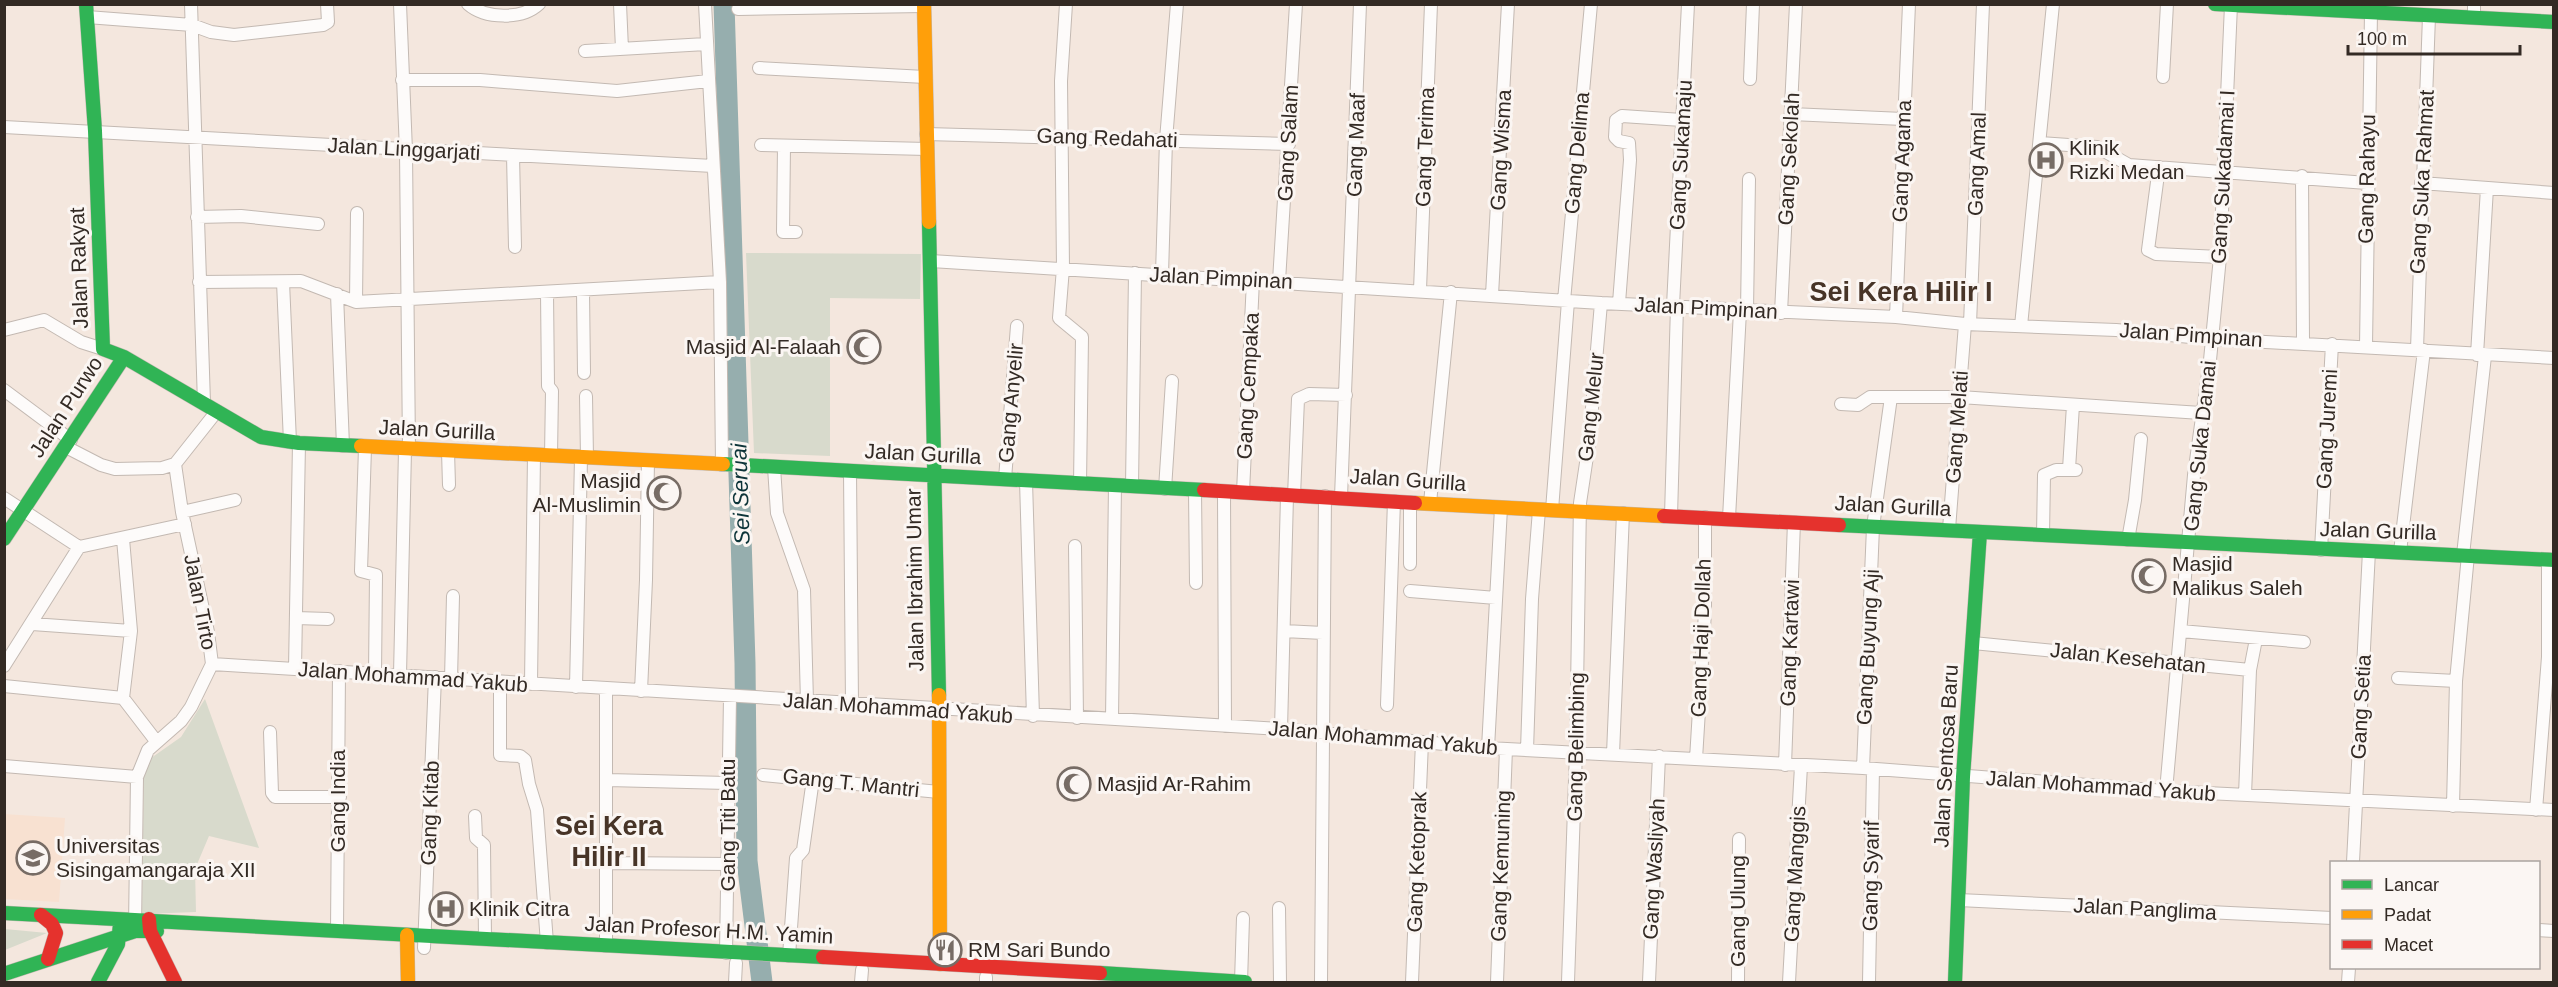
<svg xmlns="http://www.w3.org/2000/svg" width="2558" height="987" font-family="Arial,sans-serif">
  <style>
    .built { fill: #f8e1d1 }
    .green { fill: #d8dacc }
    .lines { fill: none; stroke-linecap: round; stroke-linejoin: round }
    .river { stroke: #96aeae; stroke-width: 21 }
    .street-casing { stroke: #c3b9b2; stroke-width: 14 }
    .fast-casing { stroke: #c3b9b2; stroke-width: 15 }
    .slow-casing { stroke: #c3b9b2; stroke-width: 15 }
    .jam-casing { stroke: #c3b9b2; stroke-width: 15 }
    .street { stroke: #fdfbfa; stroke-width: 12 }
    .fast { stroke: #30b455; stroke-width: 14 }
    .slow { stroke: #ff9f0a; stroke-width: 14 }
    .jam { stroke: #e5322d; stroke-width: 14 }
    .labels { text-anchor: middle; stroke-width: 6; stroke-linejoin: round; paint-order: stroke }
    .street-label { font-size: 21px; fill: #332a24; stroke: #fbf6f3 }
    .poi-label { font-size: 21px; fill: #332a24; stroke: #fbf6f3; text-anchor: start }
    .water-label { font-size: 22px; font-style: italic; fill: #0d3439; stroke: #fbf6f3 }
    .district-label { font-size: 27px; font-weight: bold; fill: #473427; stroke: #fbf6f3 }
  </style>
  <rect width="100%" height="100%" fill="#f4e7de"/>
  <!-- built -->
  <path class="built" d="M4 814 65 818 59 902 5 899Z"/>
  <!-- green -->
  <path class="green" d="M746 253 921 254 920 299 830 298V456L754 453Z
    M205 699 259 848 209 836 195 869 196 912 142 914 144 763 181 737Z
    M5 929 47 933 5 950Z"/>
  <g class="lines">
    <!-- river -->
    <path class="river" d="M724 4 745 663 747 861 762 982"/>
    <defs>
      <path id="street" d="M191 4 204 403
        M400 4 406 151 409 450
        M468 4C485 19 522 20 539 4
        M620 4 622 49
        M705 4 720 282 722 465
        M1066 4 1061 81 1063 268 1059 318 1082 337 1080 484
        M738 9 924 6
        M87 17 192 25 211 32 234 35 323 25 328 22 327 4
        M2474 17V4
        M585 51 706 44
        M759 68 925 77
        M2163 77 2167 4
        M1750 79 1753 4
        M402 80H480L617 91 708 81
        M1791 114 1903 119
        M4 127 713 166
        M926 134 1289 144
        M2040 143 2097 147 2129 165 2367 183
        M761 145 927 149
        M784 146 783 232H796
        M513 155 515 247
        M2159 167 2148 250 2156 254 2220 257
        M2302 176 2303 342
        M2421 183 2554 193
        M197 217 241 216 318 224
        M931 261 1601 303 1896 317 1965 324 2116 330 2212 339 2554 358
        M1162 274 1166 140 1177 4
        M1279 281 1296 4
        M199 282 301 281 356 302 720 282
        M283 282 290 442
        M1420 290 1431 4
        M583 291 584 373
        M547 293 548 386 552 391 551 456
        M337 294 343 446
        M1492 295 1508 4
        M1564 301 1591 4
        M356 302 357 213
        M1619 303 1630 160 1629 143 1619 141 1615 137 1616 120 1622 116 1682 120
        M1673 306 1688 4
        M1747 311 1749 179
        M1781 313 1796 4
        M1896 317 1909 4
        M1970 324 1983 4
        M2021 326 2053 4
        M4 330 44 320 81 342 103 349
        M2366 346 2371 12
        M2417 349 2429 16
        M2477 355 2487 188
        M4 390 71 440
        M586 396 587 458
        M1841 404 1858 405 1870 397H1891
        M66 447 101 465 115 469 162 468 175 464 217 411
        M365 448 361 571 376 575 375 674
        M448 451 449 485
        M774 467 777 513 804 590 807 702
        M2069 469 2073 405
        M850 471 852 704
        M1005 479 1017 326
        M1026 481 1033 716
        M1132 486 1135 273
        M1165 489 1172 381
        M1195 491 1196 583
        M1224 492 1225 726
        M1243 492 1253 280
        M1294 496 1298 399 1309 394 1346 395
        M1341 497 1360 4
        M4 498 79 547 185 524
        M1410 502V564
        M1430 503 1451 292
        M1552 510 1568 301
        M182 512 235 500
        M1671 516 1677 306
        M1729 518 1740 311
        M1949 529 1965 324
        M2043 535 2044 475 2056 470H2076
        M2128 540 2135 500 2141 439
        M1075 546 1077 718
        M2321 550 2332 344
        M2400 552 2424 350
        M2463 555 2485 356
        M1410 591 1496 598
        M296 618 328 619
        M32 624 131 631
        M1284 631 1323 633
        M2181 631 2304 642
        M1973 643 2250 670 2256 639
        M212 664 1281 729 1488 748 1863 768 2166 791 2554 810
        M4 666 79 547
        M295 669 299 443
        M400 675 405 450
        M2398 678 2456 681 2453 806
        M451 679 453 596
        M2456 681 2468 555
        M500 682V755L520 756 525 760 529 784 537 810 547 943
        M531 684 534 455
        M4 686 123 698 156 741
        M576 687 581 458
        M606 689V946
        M641 691 646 580 648 461
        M123 698 131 631 123 539
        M1387 705 1394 501
        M1112 719 1115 485
        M1281 729 1287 496
        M270 732 272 793 275 797H340
        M1488 748 1501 508
        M1527 750 1532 599 1539 510
        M1613 754 1623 513
        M1696 759 1705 612V517
        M1785 765 1794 522
        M4 766 137 777
        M1863 768 1873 527 1891 397H1960L2201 413
        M763 775 939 792
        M608 780 727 783
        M2166 791 2194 475 2210 360 2220 257 2231 5
        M2245 795 2250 670
        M2536 810 2548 657V559
        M475 816 476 838 484 845 485 939
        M2353 862 2369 551
        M607 863 729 864
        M1959 900 2332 918
        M1279 908 1280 982
        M135 927 137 777 148 750 181 721 191 707 212 664 208 632 182 512 175 464
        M2538 930 2554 931
        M337 931 339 671
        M424 948 435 677
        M726 953 730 697
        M789 956 796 858 803 850 813 779
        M735 982 736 963
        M861 982 862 970
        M986 982V977
        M1241 982 1243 918
        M1321 982 1325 496
        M1412 982 1422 742
        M1497 982 1506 749
        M1568 982 1576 751 1580 503 1589 443 1601 303
        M1649 982 1659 756
        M1738 982 1739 839
        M1789 982 1801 766
        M1869 982 1873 769
        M2348 982 2349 968"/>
      <path id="fast" d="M86 4 95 131 103 349 124 357 261 437 299 443 361 446
        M2215 4 2554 22
        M929 222 939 695
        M723 464 1204 490
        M1839 525 2554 560
        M4 539 124 357
        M4 913 823 957
        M1100 973 1245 982
        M4 974 135 931H157
        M98 982 118 944 120 924
        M1955 982 1963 777 1980 532"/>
      <path id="slow" d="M924 4 929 222
        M361 446 723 464
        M1415 503 1664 516
        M939 695 940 964
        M407 935 408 982"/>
      <path id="jam" d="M1204 490 1415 503
        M1664 516 1839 525
        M41 915 52 924 56 933 48 959
        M149 919 150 931 175 982
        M823 957 1100 973"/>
    </defs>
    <!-- street casing -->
    <use href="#street" class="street-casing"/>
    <!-- fast casing -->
    <use href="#fast" class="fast-casing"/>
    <!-- slow casing -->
    <use href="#slow" class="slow-casing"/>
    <!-- jam casing -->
    <use href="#jam" class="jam-casing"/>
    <!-- street -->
    <use href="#street" class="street"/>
    <!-- fast -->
    <use href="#fast" class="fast"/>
    <!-- slow -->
    <use href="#slow" class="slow"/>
    <!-- jam -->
    <use href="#jam" class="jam"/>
  </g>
  <!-- icons -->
  <defs>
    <symbol id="hospital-ring" viewBox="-11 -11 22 22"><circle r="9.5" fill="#fbf6f3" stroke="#776c65" stroke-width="1.5"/><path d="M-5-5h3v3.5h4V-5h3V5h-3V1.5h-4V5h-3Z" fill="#776c65"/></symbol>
    <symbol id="mosque-ring" viewBox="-11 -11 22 22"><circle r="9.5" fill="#fbf6f3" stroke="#776c65" stroke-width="1.5"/><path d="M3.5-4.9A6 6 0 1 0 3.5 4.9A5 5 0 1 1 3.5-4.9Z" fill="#776c65"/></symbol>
    <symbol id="university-ring" viewBox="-11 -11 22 22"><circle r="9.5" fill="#fbf6f3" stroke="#776c65" stroke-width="1.5"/><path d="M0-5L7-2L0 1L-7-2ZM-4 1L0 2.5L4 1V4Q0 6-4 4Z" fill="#776c65"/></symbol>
    <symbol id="restaurant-ring" viewBox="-11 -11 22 22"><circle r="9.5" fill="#fbf6f3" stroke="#776c65" stroke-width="1.5"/><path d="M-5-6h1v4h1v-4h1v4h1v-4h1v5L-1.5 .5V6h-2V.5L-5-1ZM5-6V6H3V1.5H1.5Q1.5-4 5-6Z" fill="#776c65"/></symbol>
  </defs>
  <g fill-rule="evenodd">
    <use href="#hospital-ring" x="2027" y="141" width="38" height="38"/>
    <use href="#mosque-ring" x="845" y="328" width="38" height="38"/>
    <use href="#mosque-ring" x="645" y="474" width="38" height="38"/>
    <use href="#mosque-ring" x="2130" y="557" width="38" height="38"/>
    <use href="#mosque-ring" x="1055" y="765" width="38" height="38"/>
    <use href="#university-ring" x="14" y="839" width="38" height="38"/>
    <use href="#hospital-ring" x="427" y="890" width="38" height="38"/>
    <use href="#restaurant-ring" x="926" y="931" width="38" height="38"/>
  </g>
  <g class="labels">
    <!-- street labels -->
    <g class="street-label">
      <text transform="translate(1107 138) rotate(2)" y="7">Gang Redahati</text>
      <text transform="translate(1288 143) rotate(-87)" y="7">Gang Salam</text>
      <text transform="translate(1356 145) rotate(-88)" y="7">Gang Maaf</text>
      <text transform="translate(1425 147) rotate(-88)" y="7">Gang Terima</text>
      <text transform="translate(404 149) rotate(3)" y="7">Jalan Linggarjati</text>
      <text transform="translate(1501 150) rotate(-87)" y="7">Gang Wisma</text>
      <text transform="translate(1577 153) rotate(-85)" y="7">Gang Delima</text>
      <text transform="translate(1681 155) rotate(-87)" y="7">Gang Sukamaju</text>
      <text transform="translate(1789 159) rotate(-87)" y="7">Gang Sekolah</text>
      <text transform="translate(1902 161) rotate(-88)" y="7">Gang Agama</text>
      <text transform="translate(1977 164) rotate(-88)" y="7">Gang Amal</text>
      <text transform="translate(2223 177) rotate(-87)" y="7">Gang Sukadamai I</text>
      <text transform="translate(2367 179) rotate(-89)" y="7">Gang Rahayu</text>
      <text transform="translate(2422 182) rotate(-87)" y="7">Gang Suka Rahmat</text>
      <text transform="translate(79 268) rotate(-92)" y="7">Jalan Rakyat</text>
      <text transform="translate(1221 278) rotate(3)" y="7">Jalan Pimpinan</text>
      <text transform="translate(1706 308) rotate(3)" y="7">Jalan Pimpinan</text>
      <text transform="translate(2191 335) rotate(4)" y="7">Jalan Pimpinan</text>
      <text transform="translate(1248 386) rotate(-87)" y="7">Gang Cempaka</text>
      <text transform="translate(1011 403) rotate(-85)" y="7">Gang Anyelir</text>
      <text transform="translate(66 407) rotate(-57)" y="7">Jalan Purwo</text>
      <text transform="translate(1591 407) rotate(-84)" y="7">Gang Melur</text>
      <text transform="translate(1957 427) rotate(-86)" y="7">Gang Melati</text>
      <text transform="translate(2327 429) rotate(-87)" y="7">Gang Juremi</text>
      <text transform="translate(437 430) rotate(3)" y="7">Jalan Gurilla</text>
      <text transform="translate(2200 446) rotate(-84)" y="7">Gang Suka Damai</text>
      <text transform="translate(923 454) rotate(3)" y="7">Jalan Gurilla</text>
      <text transform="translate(1408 480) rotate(4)" y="7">Jalan Gurilla</text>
      <text transform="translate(1893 506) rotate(3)" y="7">Jalan Gurilla</text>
      <text transform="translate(2378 531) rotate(2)" y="7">Jalan Gurilla</text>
      <text transform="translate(915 580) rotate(-91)" y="7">Jalan Ibrahim Umar</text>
      <text transform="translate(200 602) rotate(79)" y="7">Jalan Tirto</text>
      <text transform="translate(1701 638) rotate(-88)" y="7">Gang Haji Dollah</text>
      <text transform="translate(1790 643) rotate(-88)" y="7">Gang Kartawi</text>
      <text transform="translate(1868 647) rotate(-87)" y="7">Gang Buyung Aji</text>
      <text transform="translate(2128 658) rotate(6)" y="7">Jalan Kesehatan</text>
      <text transform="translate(413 677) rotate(4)" y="7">Jalan Mohammad Yakub</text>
      <text transform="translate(2361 707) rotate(-87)" y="7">Gang Setia</text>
      <text transform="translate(898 708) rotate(4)" y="7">Jalan Mohammad Yakub</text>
      <text transform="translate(1383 738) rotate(5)" y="7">Jalan Mohammad Yakub</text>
      <text transform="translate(1576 747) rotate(-89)" y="7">Gang Belimbing</text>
      <text transform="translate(1946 756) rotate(-87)" y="7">Jalan Sentosa Baru</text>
      <text transform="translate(851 783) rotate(6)" y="7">Gang T. Mantri</text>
      <text transform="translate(2101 786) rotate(4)" y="7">Jalan Mohammad Yakub</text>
      <text transform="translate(338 801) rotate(-90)" y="7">Gang India</text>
      <text transform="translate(430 813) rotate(-88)" y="7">Gang Kitab</text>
      <text transform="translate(728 825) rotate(-90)" y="7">Gang Titi Batu</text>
      <text transform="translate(1417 862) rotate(-88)" y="7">Gang Ketoprak</text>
      <text transform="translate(1501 866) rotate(-88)" y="7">Gang Kemuning</text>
      <text transform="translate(1654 869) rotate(-87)" y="7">Gang Wasliyah</text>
      <text transform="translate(1795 874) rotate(-87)" y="7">Gang Manggis</text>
      <text transform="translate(1871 876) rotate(-89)" y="7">Gang Syarif</text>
      <text transform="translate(2145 909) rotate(3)" y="7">Jalan Panglima</text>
      <text transform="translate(1738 911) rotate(-90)" y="7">Gang Ulung</text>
      <text transform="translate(709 930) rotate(3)" y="7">Jalan Profesor H.M. Yamin</text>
    </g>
    <!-- poi labels -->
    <g class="poi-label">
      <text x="2069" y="155">Klinik<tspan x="2069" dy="24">Rizki Medan</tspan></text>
      <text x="841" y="354" text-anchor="end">Masjid Al-Falaah</text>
      <text x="641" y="488" text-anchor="end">Masjid<tspan x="641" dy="24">Al-Muslimin</tspan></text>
      <text x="2172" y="571">Masjid<tspan x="2172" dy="24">Malikus Saleh</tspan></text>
      <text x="1097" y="791">Masjid Ar-Rahim</text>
      <text x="56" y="853">Universitas<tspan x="56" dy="24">Sisingamangaraja XII</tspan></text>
      <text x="469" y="916">Klinik Citra</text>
      <text x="968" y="957">RM Sari Bundo</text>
    </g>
    <!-- water labels -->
    <g class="water-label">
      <text transform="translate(740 494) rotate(-92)" y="8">Sei Seruai</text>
    </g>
    <!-- district labels -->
    <g class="district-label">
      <text x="1901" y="301">Sei Kera Hilir I</text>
      <text x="609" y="835">Sei Kera<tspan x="609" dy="31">Hilir II</tspan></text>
    </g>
  </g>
  <!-- border -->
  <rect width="2558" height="987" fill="none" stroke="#332a24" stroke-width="12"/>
  <!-- legend -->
  <rect x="2330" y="861" width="210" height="108" fill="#fbf6f3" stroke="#aba4a0" stroke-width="1.5"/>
  <rect x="2342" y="880" width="30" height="9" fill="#30b455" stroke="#aba4a0" stroke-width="1.5"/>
  <text x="2384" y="891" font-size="18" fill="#332a24">Lancar</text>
  <rect x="2342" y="910" width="30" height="9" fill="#ff9f0a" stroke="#aba4a0" stroke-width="1.5"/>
  <text x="2384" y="921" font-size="18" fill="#332a24">Padat</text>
  <rect x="2342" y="940" width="30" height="9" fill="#e5322d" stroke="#aba4a0" stroke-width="1.5"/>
  <text x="2384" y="951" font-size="18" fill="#332a24">Macet</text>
  <!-- scale -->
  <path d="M2348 45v9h172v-9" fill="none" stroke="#332a24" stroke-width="3"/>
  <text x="2357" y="45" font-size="18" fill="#332a24" stroke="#fbf6f3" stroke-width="4.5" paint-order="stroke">100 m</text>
</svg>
